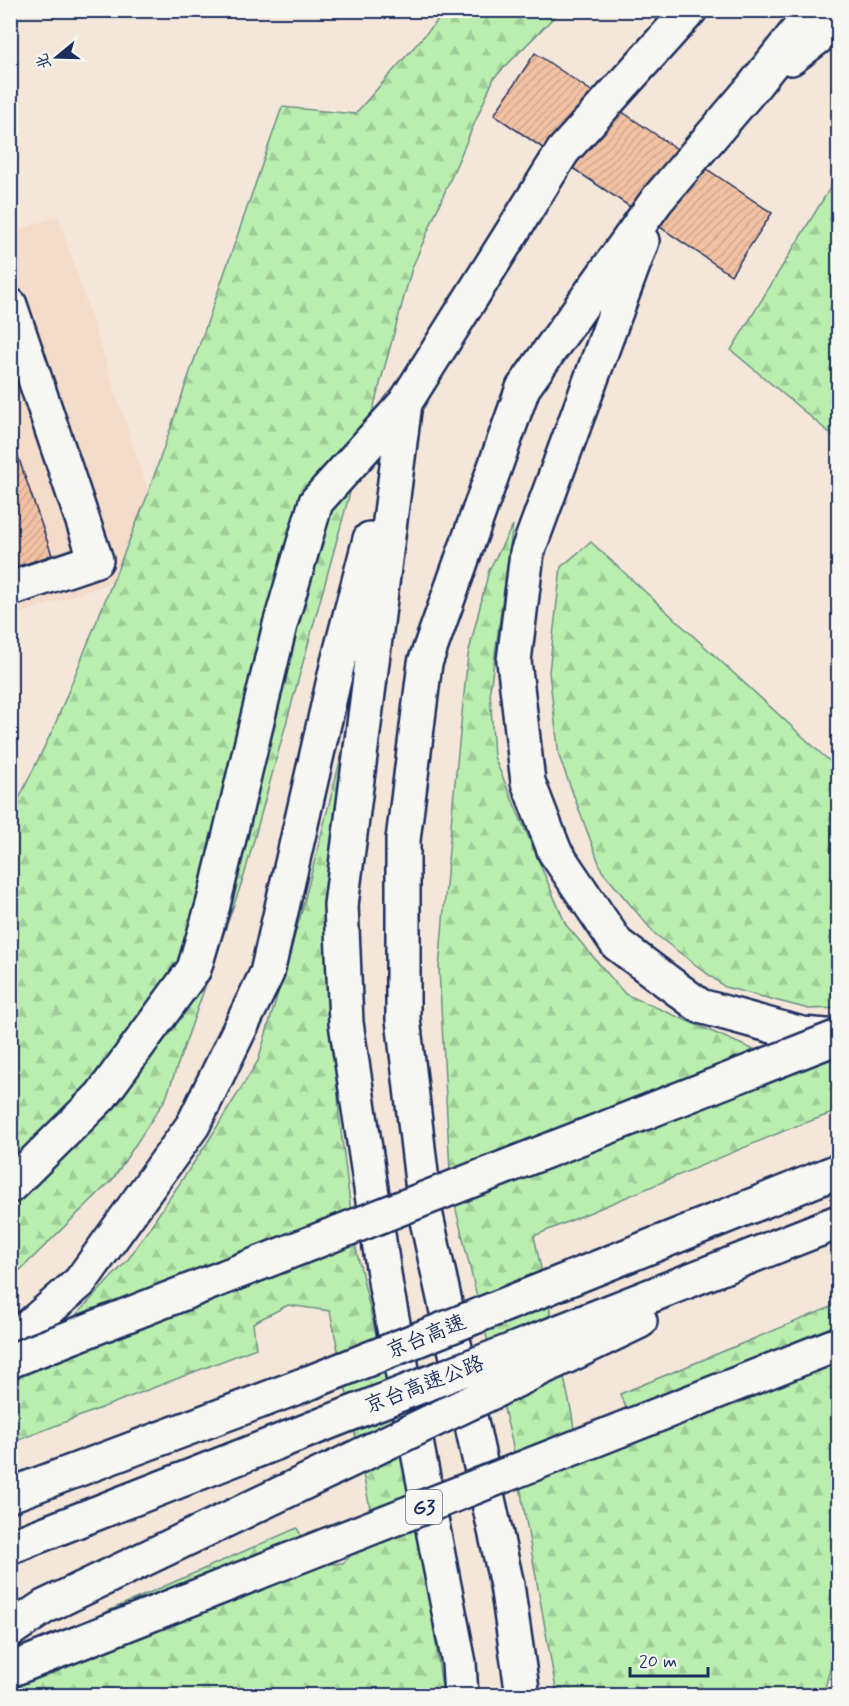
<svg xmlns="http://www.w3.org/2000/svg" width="849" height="1706" font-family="Mynerve,'LXGW WenKai TC',sans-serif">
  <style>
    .built { fill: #f4dbca }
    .forest { fill: url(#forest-firs); stroke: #6a8e86; stroke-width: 1.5 }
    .building { fill: url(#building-hatch); stroke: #1b2f5e; stroke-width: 1.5 }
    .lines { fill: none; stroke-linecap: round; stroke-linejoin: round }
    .minor-casing { stroke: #1b2f5e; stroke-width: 38 }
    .highway-casing { stroke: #1b2f5e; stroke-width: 38 }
    .minor { stroke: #f6f6f2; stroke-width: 33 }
    .highway { stroke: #f6f6f2; stroke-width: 33 }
    .highway-bridge-casing { stroke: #1b2f5e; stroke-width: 38; stroke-linecap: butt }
    .highway-bridge { stroke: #f6f6f2; stroke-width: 33 }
    .labels { text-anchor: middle; stroke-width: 4.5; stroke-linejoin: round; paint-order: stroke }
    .shield { fill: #f6f6f2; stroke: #5d6b8a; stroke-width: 1.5 }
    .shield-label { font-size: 20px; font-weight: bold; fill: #1b2f5e }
    .street-label { font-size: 21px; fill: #1b2f5e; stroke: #f6f6f2 }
  </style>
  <defs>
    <pattern id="forest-firs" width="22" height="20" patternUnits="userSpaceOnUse" patternTransform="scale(1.5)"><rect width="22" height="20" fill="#baeeae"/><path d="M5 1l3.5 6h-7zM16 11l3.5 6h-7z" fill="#9fcc98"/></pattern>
    <pattern id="building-hatch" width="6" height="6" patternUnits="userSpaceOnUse" patternTransform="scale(1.5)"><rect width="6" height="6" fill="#f3c2a3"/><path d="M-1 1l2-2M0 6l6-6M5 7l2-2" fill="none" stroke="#d0a78f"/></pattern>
  </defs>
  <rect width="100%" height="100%" fill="#f5e6da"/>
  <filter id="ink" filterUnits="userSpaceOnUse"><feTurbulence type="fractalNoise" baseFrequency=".0167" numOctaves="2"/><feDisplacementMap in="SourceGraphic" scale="12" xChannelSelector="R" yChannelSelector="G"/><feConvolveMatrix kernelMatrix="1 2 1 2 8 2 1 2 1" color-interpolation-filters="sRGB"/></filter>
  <g filter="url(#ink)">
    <!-- built -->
    <path class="built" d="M58 216 171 562 11 617 10 233Z"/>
    <!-- forest -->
    <path class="forest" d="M446 11H560L494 78 412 268 244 876 166 1098 113 1179 11 1279 10 817 54 727 146 499 282 107 355 114Z
      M838 175V440L731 350Z
      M513 525 490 690 494 757 566 925 625 994 752 1049 838 1055V1111L786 1130 534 1236 572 1415 576 1444 637 1433 620 1394 838 1304V1640L823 1695H557L512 1442 451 1189 439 969 453 802 468 655 489 570Z
      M591 542 838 769V1008L809 1009 725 987 655 934 602 871 559 756 549 672 561 567Z
      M350 722 332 960 339 1115 355 1244 418 1517 443 1695H11V1659L26 1647 297 1528 316 1565 343 1563 375 1533 330 1311 288 1305 253 1323 256 1348 11 1443V1373L59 1333 127 1261 207 1143 258 1061 301 914Z"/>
    <!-- building -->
    <path class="building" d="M535 53 772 213 731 275 494 115Z
      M10 433 52 555 10 569Z"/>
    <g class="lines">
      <defs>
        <path id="minor" d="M10 305 96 560 10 589"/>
        <path id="highway" d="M791 58 838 22
          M642 241 527 553 514 661 528 782 555 852 617 944 700 1006 802 1034 838 1037
          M405 403 341 905 346 1023 386 1287 459 1663 461 1696
          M10 1186 101 1096 194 969 213 905 280 625 316 502 405 403 563 151 690 10
          M547 1288 838 1171
          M556 1333 838 1222
          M10 1343 80 1282 193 1125 267 973 338 662 370 539
          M565 1357 640 1321
          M10 1495 311 1382
          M10 1547 314 1428
          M10 1630 44 1607 330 1470
          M523 1696 507 1585 426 1216 403 1019V840L425 663 523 388 657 200 753 87 814 10"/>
      </defs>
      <!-- minor casing -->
      <use href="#minor" class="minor-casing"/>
      <!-- highway casing -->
      <use href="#highway" class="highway-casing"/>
      <!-- minor -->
      <use href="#minor" class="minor"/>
      <!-- highway -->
      <use href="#highway" class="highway"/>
      <defs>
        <path id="highway-bridge" d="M10 1361 838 1037
          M311 1382 547 1288
          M314 1428 556 1333
          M330 1470 565 1357
          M10 1670 838 1344"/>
      </defs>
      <!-- highway-bridge casing -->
      <use href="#highway-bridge" class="highway-bridge-casing"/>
      <!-- highway-bridge -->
      <use href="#highway-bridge" class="highway-bridge"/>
    </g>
  </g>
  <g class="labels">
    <!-- shield labels -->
    <rect class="shield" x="406" y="1490" width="36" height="34" rx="4.5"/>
    <g class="shield-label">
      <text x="424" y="1514">G3</text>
    </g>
    <!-- street labels -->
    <g class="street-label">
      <text transform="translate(426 1336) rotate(-22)" y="7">京台高速</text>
      <text transform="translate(424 1384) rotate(-21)" y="7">京台高速公路</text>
    </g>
  </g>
  <!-- margin -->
  <rect width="849" height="1706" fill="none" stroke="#f6f6f2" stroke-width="36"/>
  <rect x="18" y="18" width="813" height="1670" fill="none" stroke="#1b2f5e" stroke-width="2" filter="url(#ink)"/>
  <!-- north arrow -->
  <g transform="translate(57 57) rotate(251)" stroke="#f6f6f2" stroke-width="4.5" paint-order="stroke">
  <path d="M0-4.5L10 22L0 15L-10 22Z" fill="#1b2f5e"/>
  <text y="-9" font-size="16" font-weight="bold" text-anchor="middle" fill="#1b2f5e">北</text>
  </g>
  <!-- scale -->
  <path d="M630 1667v9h78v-9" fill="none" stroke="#1b2f5e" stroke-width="3"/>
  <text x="639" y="1667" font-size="18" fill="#1b2f5e" stroke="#f6f6f2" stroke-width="4.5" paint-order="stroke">20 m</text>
</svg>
